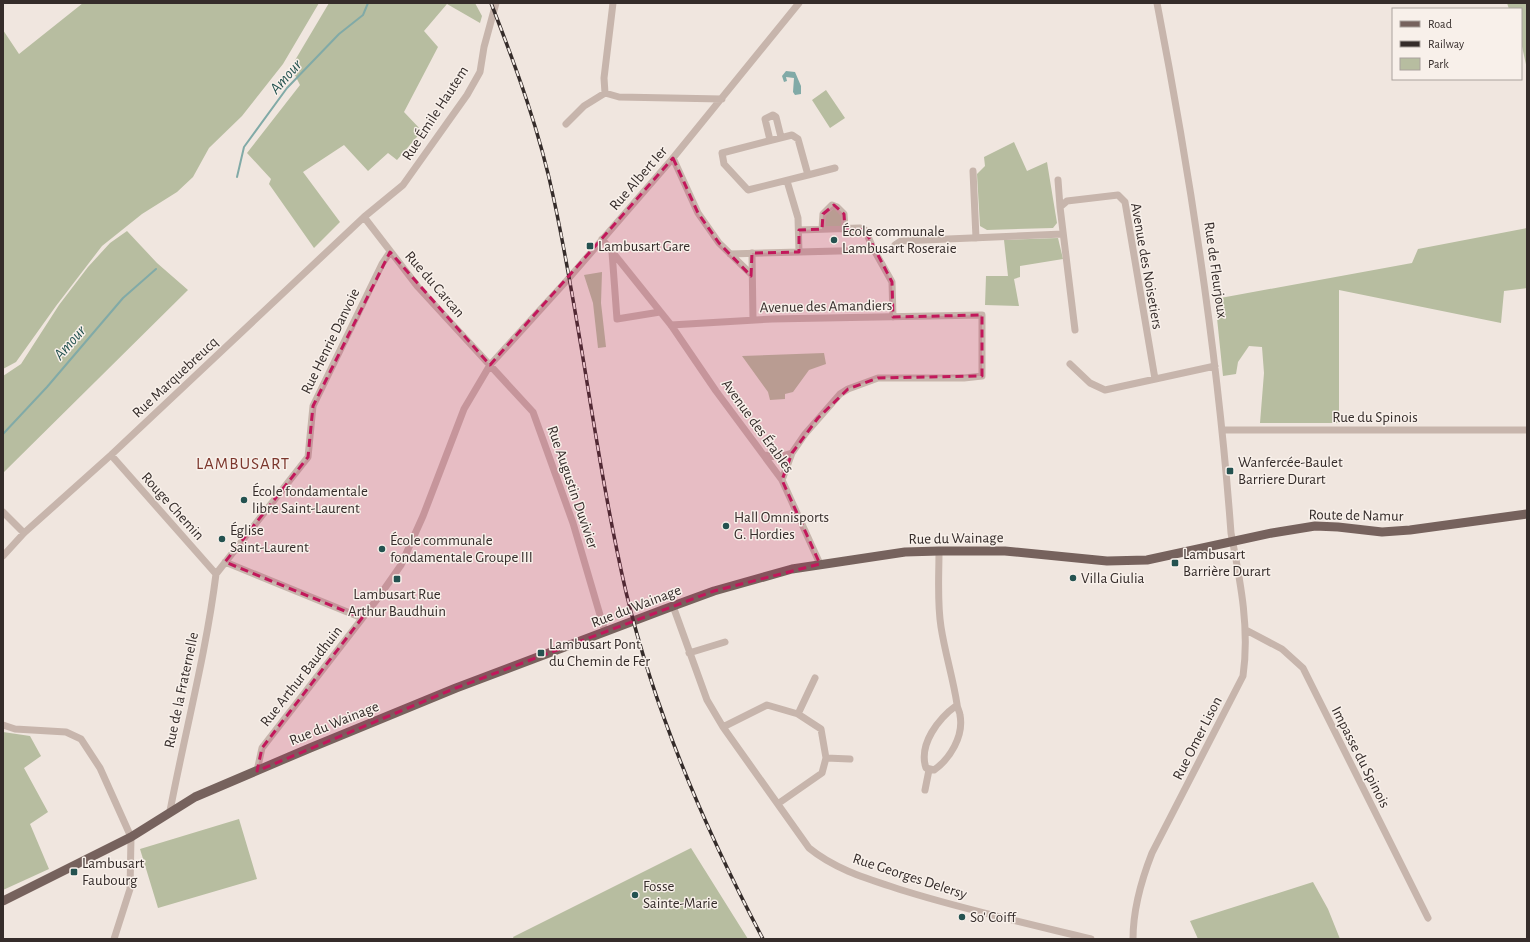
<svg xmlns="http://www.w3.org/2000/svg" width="1530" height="942" font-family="'Alegreya Sans',sans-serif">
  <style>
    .green { fill: #b7bda0 }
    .water { fill: #81aaa7 }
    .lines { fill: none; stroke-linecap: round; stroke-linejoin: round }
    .stream { stroke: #81aaa7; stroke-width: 2 }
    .minor { stroke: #c7b5ac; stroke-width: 7 }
    .major { stroke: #76625d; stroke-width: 9 }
    .rail-casing { stroke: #352c2a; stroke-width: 3.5 }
    .rail { stroke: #f8f0ea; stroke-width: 2; stroke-dasharray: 6; stroke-linecap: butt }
    .marked { fill: #c2185b; fill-opacity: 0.2; stroke: #c2185b; stroke-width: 3; stroke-dasharray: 8 5; stroke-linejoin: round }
    .poi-dot { fill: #245250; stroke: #f8f0ea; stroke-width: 1.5 }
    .labels { text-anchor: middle; stroke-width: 3; stroke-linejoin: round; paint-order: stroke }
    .street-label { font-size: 15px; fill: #352c2a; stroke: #f8f0ea }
    .poi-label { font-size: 15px; fill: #352c2a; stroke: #f8f0ea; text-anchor: start }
    .water-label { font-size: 16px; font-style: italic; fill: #245250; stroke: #f8f0ea }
    .quarter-label { font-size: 17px; letter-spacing: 1px; fill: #7b362c; stroke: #f8f0ea }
  </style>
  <rect width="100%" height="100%" fill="#f0e6df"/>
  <!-- green -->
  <path class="green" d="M83 3H319L283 64 242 116 209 148 193 177 177 192 142 214 102 246 56 306 16 362 3 369V30L19 54Z
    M329 3H475L482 16 480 23 447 4 424 31 438 47 404 112 422 131 397 160 388 153 368 171 344 145 303 172 340 222 314 248 269 184 271 179 247 153 300 85 291 67Z
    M1507 3H1527V69L1521 42V9H1509Z
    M826 90 845 118 830 128 812 100Z
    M1014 142 1027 171 1047 162 1057 223 1053 228 987 230 980 226 977 174 985 166 984 157Z
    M834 208 842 215V227H825V216Z
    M1527 228V288L1504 291 1501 323 1339 290V423H1260L1264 373 1262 347 1249 346 1238 362 1236 374 1223 376 1215 299 1412 263 1418 249Z
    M127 231 157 263 188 290 3 473V376L21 364 59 305 88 267 110 243Z
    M1058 238 1063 259 1020 266V277L1014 279 1019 306 985 305 986 276H1008L1004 240Z
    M602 272 601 303 606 347 598 348 593 303 584 275Z
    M824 353 826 364 809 370 793 392 785 394V399L770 400 768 392 742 356Z
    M3 732 30 736 41 756 24 768 48 812 30 824 49 869 3 890Z
    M239 819 257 879 158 908 140 849Z
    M691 848 748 939H514L513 937Z
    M1313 882 1328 909 1340 939H1198L1190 921Z"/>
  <!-- water -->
  <path class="water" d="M786 71 795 72 801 86V94L795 95 793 92 794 78 786 77 787 81 784 82 782 76Z"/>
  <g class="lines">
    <!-- stream -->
    <path class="stream" d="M237 177 244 147 287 88 339 34 363 15 368 3
      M3 434 47 387 123 298 156 269"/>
    <!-- minor -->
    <path class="minor" d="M605 93 604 78 613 3
      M566 124 584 106 605 93 619 97 722 99
      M792 135 798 139 808 175 748 190 724 164 722 153Z
      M770 140 765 119 773 115 776 117 781 137
      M673 158 698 213 719 243 751 274
      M973 171 976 238
      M808 175 835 168
      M1058 180 1060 207
      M787 181 798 218 799 252
      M364 217 418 287 533 412 573 523 605 632
      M822 229 823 214 832 205 837 207 844 214 845 229
      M799 230 860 228 865 230 874 250 892 282 893 317
      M602 239 671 325 716 391 782 480 820 564
      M895 245 901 241 1063 234
      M612 252 617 319 660 312
      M752 253 753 320
      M730 254 874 250
      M671 325 772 319 982 315V376L964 378H878L848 389 840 394 805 434 792 453 782 480
      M1075 330 1060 207 1067 201 1118 195 1125 202 1155 379
      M1070 364 1090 383 1105 390 1215 366
      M1222 430H1527
      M111 455 216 574
      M764 455 779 457 792 453
      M3 512 24 533
      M939 551C939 576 937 602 941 627 945 653 953 678 957 704 957 708 960 712 960 715 964 736 950 759 934 770L926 768C918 744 939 718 957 705
      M3 556 24 533 111 455 364 217 403 185 467 95 480 72 484 47 496 3
      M225 562 362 618
      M216 574 308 457 313 406 382 264 390 252
      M673 606 707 700 723 727 809 848C837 871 872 880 905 891 966 910 1029 924 1091 939
      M1246 630 1282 649 1303 668 1428 918
      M689 653 725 642
      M798 714 815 678
      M3 725 15 729 66 732 81 739 100 768 131 837 130 889 114 939
      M723 727 767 705 798 714 821 729 826 758 822 773 779 803
      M826 758 850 759
      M257 771 262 748 378 598 401 565 423 516 464 409 490 365 569 278 673 158 799 3
      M925 790 929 770
      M170 811C185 732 206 654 216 574
      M1133 939C1133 910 1141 881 1152 853L1243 676C1250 628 1240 580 1231 533 1218 355 1191 179 1157 3"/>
    <!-- major -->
    <path class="major" d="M3 901 131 837 195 797 310 748 456 688 673 606 714 591 792 569 905 552 939 551H1005L1107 561 1147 560 1272 533 1315 526 1338 527 1382 532 1410 530 1527 514"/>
    <defs>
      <path id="rail" d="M491 3C516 67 540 132 554 200 582 330 596 462 626 592 655 713 705 829 763 939"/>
    </defs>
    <!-- rail casing -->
    <use href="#rail" class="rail-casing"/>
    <!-- rail -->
    <use href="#rail" class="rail"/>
  </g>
  <!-- marked area -->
  <path class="marked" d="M673 158 698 213 719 243 751 276 752 253 799 252V230L822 229 823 214 834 205 844 214 845 229 865 230 892 282 893 317 982 315V376L878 378 848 389 818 418 792 453 782 480 820 564 714 591 456 688 257 771 262 748 362 618 225 562 308 457 313 406 390 252 490 365Z"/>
  <!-- markers -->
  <g class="poi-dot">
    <circle cx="834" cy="240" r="4"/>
    <rect x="586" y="242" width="8" height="8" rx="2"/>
    <rect x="1226" y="467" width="8" height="8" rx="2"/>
    <circle cx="244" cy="500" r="4"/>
    <circle cx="726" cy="526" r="4"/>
    <circle cx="222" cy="539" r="4"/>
    <circle cx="382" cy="549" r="4"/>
    <rect x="1171" y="559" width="8" height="8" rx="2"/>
    <circle cx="1073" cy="578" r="4"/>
    <rect x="393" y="575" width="8" height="8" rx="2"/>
    <rect x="537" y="649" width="8" height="8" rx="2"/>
    <rect x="70" y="868" width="8" height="8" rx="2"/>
    <circle cx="635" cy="895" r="4"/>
    <circle cx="962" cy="917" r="4"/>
  </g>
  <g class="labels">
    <!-- street labels -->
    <g class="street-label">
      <text transform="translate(435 113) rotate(-57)" y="5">Rue Émile Hautem</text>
      <text transform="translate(638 178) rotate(-49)" y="5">Rue Albert Ier</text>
      <text transform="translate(1147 266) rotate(80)" y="5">Avenue des Noisetiers</text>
      <text transform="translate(1216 270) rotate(82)" y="5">Rue de Fleurjoux</text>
      <text transform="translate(435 284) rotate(49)" y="5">Rue du Carcan</text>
      <text transform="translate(826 306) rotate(-1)" y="5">Avenue des Amandiers</text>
      <text transform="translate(330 341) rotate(-64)" y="5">Rue Henrie Danvoie</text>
      <text transform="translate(175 377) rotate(-43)" y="5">Rue Marquebreucq</text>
      <text x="1375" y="422">Rue du Spinois</text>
      <text transform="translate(758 426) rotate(54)" y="5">Avenue des Érables</text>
      <text transform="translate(573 487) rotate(71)" y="5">Rue Augustin Duvivier</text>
      <text transform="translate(173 506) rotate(48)" y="5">Rouge Chemin</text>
      <text transform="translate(1356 515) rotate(1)" y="5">Route de Namur</text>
      <text transform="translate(956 538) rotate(-1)" y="5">Rue du Wainage</text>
      <text transform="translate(636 606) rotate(-21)" y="5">Rue du Wainage</text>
      <text transform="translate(301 676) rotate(-52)" y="5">Rue Arthur Baudhuin</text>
      <text transform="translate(181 690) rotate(-78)" y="5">Rue de la Fraternelle</text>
      <text transform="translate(334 723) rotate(-22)" y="5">Rue du Wainage</text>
      <text transform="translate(1197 738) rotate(-63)" y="5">Rue Omer Lison</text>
      <text transform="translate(1361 757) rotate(63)" y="5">Impasse du Spinois</text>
      <text transform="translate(910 876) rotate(18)" y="5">Rue Georges Delersy</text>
    </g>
    <!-- poi labels -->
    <g class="poi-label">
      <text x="842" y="236">École communale<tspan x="842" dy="17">Lambusart Roseraie</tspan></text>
      <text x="598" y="251">Lambusart Gare</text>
      <text x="1238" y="467">Wanfercée-Baulet<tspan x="1238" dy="17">Barriere Durart</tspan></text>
      <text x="252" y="496">École fondamentale<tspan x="252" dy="17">libre Saint-Laurent</tspan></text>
      <text x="734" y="522">Hall Omnisports<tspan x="734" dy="17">G. Hordies</tspan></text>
      <text x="230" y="535">Église<tspan x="230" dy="17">Saint-Laurent</tspan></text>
      <text x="390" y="545">École communale<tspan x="390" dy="17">fondamentale Groupe III</tspan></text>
      <text x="1183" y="559">Lambusart<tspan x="1183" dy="17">Barrière Durart</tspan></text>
      <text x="1081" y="583">Villa Giulia</text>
      <text x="397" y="599" text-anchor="middle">Lambusart Rue<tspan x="397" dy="17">Arthur Baudhuin</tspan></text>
      <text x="549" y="649">Lambusart Pont<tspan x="549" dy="17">du Chemin de Fer</tspan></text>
      <text x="82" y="868">Lambusart<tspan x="82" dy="17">Faubourg</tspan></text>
      <text x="643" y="891">Fosse<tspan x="643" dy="17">Sainte-Marie</tspan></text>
      <text x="970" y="922">So' Coiff</text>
    </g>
    <!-- water labels -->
    <g class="water-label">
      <text transform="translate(285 76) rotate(-49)" y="6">Amour</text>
      <text transform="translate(69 342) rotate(-49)" y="6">Amour</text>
    </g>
    <!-- quarter labels -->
    <g class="quarter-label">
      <text x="243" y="469">LAMBUSART</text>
    </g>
  </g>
  <!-- border -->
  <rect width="1530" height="942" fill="none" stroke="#352c2a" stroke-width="8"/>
  <!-- legend -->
  <rect x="1392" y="8" width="130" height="72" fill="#f8f0ea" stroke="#aaa29d"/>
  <rect x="1400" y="21" width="20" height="6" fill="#76625d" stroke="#aaa29d"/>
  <text x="1428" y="28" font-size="12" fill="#352c2a">Road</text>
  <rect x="1400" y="41" width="20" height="6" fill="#352c2a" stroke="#aaa29d"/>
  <text x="1428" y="48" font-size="12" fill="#352c2a">Railway</text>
  <rect x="1400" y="58" width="20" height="12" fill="#b7bda0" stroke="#aaa29d"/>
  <text x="1428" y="68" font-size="12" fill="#352c2a">Park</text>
</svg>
